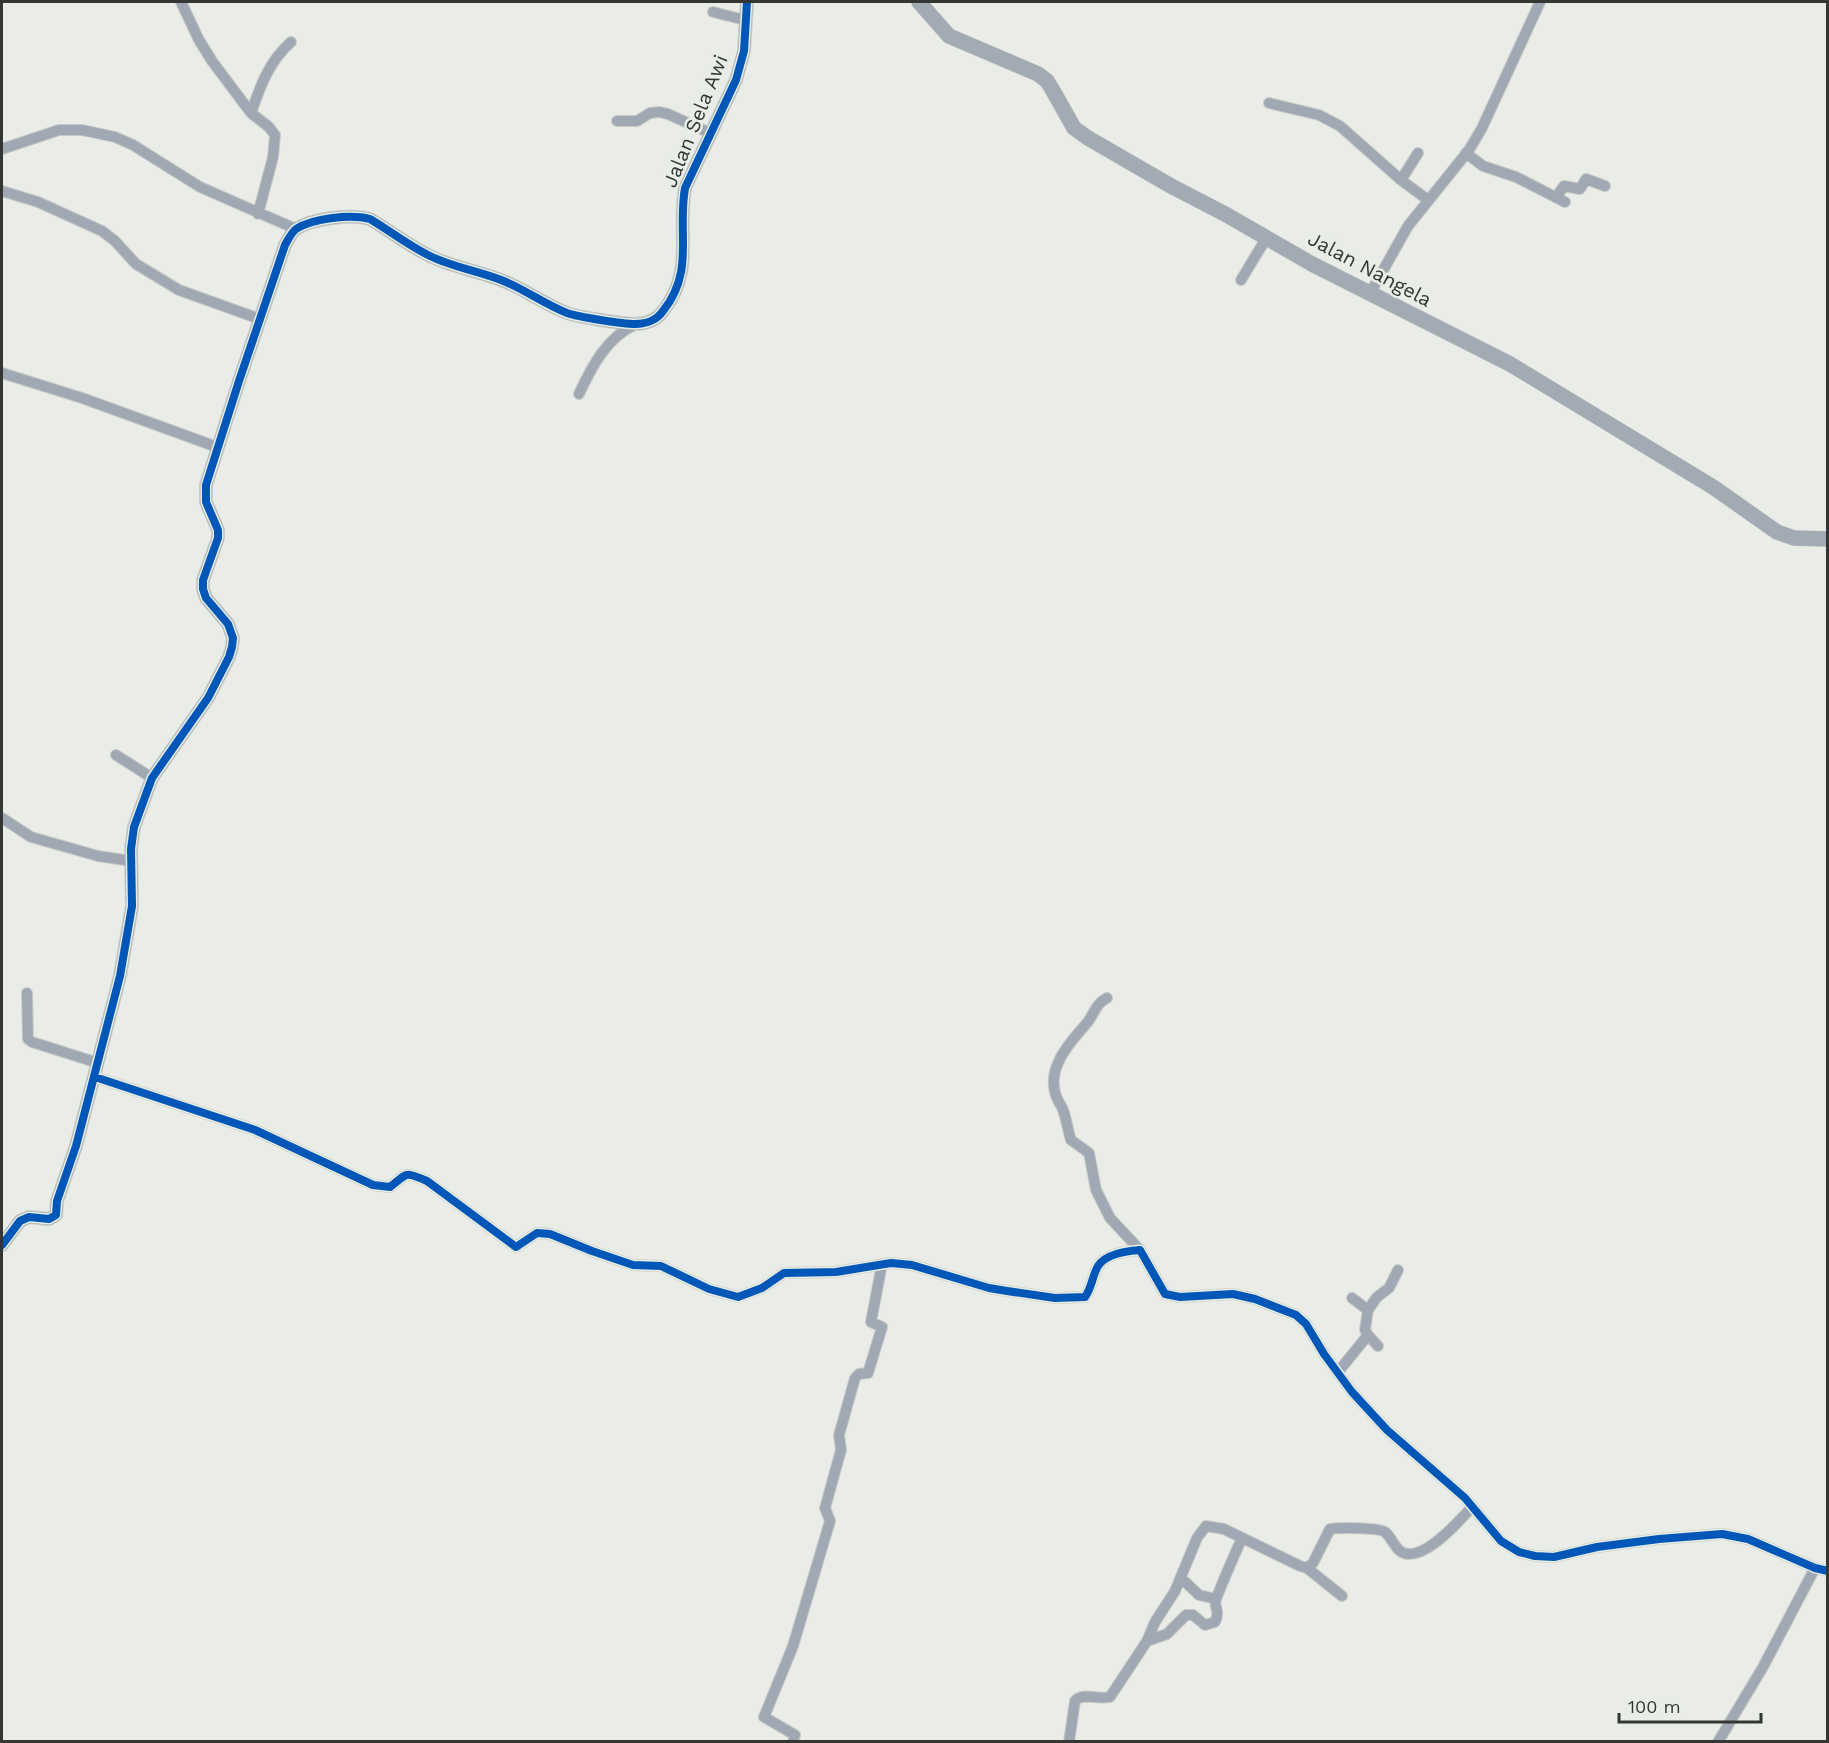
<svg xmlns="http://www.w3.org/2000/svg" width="1829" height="1743" font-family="'Work Sans',sans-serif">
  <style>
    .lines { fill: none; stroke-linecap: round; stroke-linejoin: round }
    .minor-casing { stroke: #c8cac7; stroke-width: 12 }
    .tertiary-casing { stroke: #c8cac7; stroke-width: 14 }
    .primary-casing { stroke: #c8cac7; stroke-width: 16 }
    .minor { stroke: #a0a9b3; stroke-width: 10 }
    .tertiary { stroke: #a0a9b3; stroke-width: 12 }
    .primary { stroke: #a2abb3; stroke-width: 15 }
    .cycleway-casing { stroke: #e8eee5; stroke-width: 11 }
    .cycleway { stroke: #0057b8; stroke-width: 8 }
    .labels { text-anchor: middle; stroke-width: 5; stroke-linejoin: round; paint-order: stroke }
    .street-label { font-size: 20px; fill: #333632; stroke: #e8eee5 }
  </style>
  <rect width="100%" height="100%" fill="#e9ece7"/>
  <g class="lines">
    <defs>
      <path id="minor" d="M181 2 199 40 212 61 251 113 269 127 275 135 273 157 258 214
        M713 12 745 20
        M1269 103 1319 115 1340 126 1401 180 1428 200
        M251 113C260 87 269 61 291 42
        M617 121H637L650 113 659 112 668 114 710 133
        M2 149 59 130H82L115 137 133 145 200 187 296 229
        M1466 153 1483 166 1516 177 1565 202
        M1401 180 1418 153
        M2 191 38 202 102 231 115 241 136 264 179 290 260 319
        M1556 197 1564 186 1580 189 1586 179 1605 186
        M1241 280 1267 237
        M1371 295 1372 290 1408 226 1469 150 1482 128 1540 2
        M2 373 82 398 217 447
        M579 394C592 366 607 337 636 324
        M116 755 152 778
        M2 818 31 837 98 856 131 861
        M27 993 28 1039 32 1042 98 1063
        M1107 998C1095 1004 1095 1013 1087 1023 1070 1042 1046 1068 1056 1096 1058 1102 1063 1107 1064 1113 1067 1122 1068 1131 1071 1140L1089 1153 1096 1190 1110 1218 1140 1250
        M95 1077 255 1130 373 1185 390 1187C408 1173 404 1171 427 1181L516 1247 537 1233 550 1234 592 1251 633 1265 661 1266 709 1289 738 1297 762 1288 784 1273 836 1272 891 1263 912 1265 989 1288 1007 1291 1055 1298 1085 1297C1091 1289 1092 1279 1096 1270 1102 1254 1125 1251 1140 1250L1165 1294 1180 1297 1233 1294 1255 1299 1296 1315 1306 1324 1324 1354 1352 1392 1387 1430 1465 1498 1501 1541 1519 1552 1535 1556 1554 1557 1597 1547 1659 1539 1722 1534 1748 1539 1815 1568 1828 1571
        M1352 1298 1368 1310
        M1368 1335 1365 1330 1368 1310 1377 1297 1389 1288 1398 1270
        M1338 1372 1368 1335 1378 1346
        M1307 1568 1342 1596
        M1181 1578 1199 1595 1216 1599
        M1147 1641 1167 1634 1186 1615H1193L1205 1625 1215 1622C1221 1611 1213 1607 1216 1599 1224 1579 1233 1558 1242 1538
        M793 1742 795 1735 764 1717 793 1646 830 1521 825 1508 841 1450 839 1435 855 1378 859 1374 868 1373 882 1327 871 1322 882 1264
        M1069 1742 1075 1701C1082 1692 1099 1700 1110 1697L1147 1641 1155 1622 1175 1591 1197 1538 1206 1526 1224 1529 1300 1566 1307 1568 1313 1563 1330 1529C1339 1527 1380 1528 1385 1532 1391 1537 1394 1546 1400 1551 1421 1566 1460 1520 1472 1507
        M1718 1742 1763 1667 1815 1568"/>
      <path id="tertiary" d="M2 1245 20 1221 29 1217 49 1219 56 1215 57 1201 76 1146 120 976 132 906 131 849 134 827 152 778 208 698 229 657 232 647 233 638 228 624 206 598 203 589V580L218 538V530L206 502V485L239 381 285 245C288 240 291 233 296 229 313 218 351 214 370 219 390 231 408 245 428 255 453 268 481 271 506 282 527 291 546 305 567 313 578 317 623 324 635 324 646 324 657 320 663 311 695 271 677 233 685 188L736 80 744 51 747 2"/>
      <path id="primary" d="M919 2 949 36 1038 74 1047 81 1052 89 1074 128 1088 138 1171 186 1225 214 1312 264 1510 364 1713 487 1777 532 1794 538 1828 539"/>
    </defs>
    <!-- minor casing -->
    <use href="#minor" class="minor-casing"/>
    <!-- tertiary casing -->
    <use href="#tertiary" class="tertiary-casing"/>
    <!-- primary casing -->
    <use href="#primary" class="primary-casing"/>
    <!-- minor -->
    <use href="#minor" class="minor"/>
    <!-- tertiary -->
    <use href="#tertiary" class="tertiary"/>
    <!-- primary -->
    <use href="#primary" class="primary"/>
    <defs>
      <path id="cycleway" d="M95 1077 255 1130 373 1185 390 1187C408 1173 404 1171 427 1181L516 1247 537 1233 550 1234 592 1251 633 1265 661 1266 709 1289 738 1297 762 1288 784 1273 836 1272 891 1263 912 1265 989 1288 1007 1291 1055 1298 1085 1297C1091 1289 1092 1279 1096 1270 1102 1254 1125 1251 1140 1250L1165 1294 1180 1297 1233 1294 1255 1299 1296 1315 1306 1324 1324 1354 1352 1392 1387 1430 1465 1498 1501 1541 1519 1552 1535 1556 1554 1557 1597 1547 1659 1539 1722 1534 1748 1539 1815 1568 1828 1571
        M2 1245 20 1221 29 1217 49 1219 56 1215 57 1201 76 1146 120 976 132 906 131 849 134 827 152 778 208 698 229 657 232 647 233 638 228 624 206 598 203 589V580L218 538V530L206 502V485L239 381 285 245C288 240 291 233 296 229 313 218 351 214 370 219 390 231 408 245 428 255 453 268 481 271 506 282 527 291 546 305 567 313 578 317 623 324 635 324 646 324 657 320 663 311 695 271 677 233 685 188L736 80 744 51 747 2"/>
    </defs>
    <!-- cycleway casing -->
    <use href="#cycleway" class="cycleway-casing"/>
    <!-- cycleway -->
    <use href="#cycleway" class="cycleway"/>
  </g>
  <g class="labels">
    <!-- street labels -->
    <g class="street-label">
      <text transform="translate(695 121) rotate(-68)" y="7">Jalan Sela Awi</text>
      <text transform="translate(1370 269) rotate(28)" y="7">Jalan Nangela</text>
    </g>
  </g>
  <!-- border -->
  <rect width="1829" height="1743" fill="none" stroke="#333632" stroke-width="6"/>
  <!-- scale -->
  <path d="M1619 1713v9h142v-9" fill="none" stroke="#333632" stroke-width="3"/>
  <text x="1628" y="1713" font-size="18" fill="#333632" stroke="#e8eee5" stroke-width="4.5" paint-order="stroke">100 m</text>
</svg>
